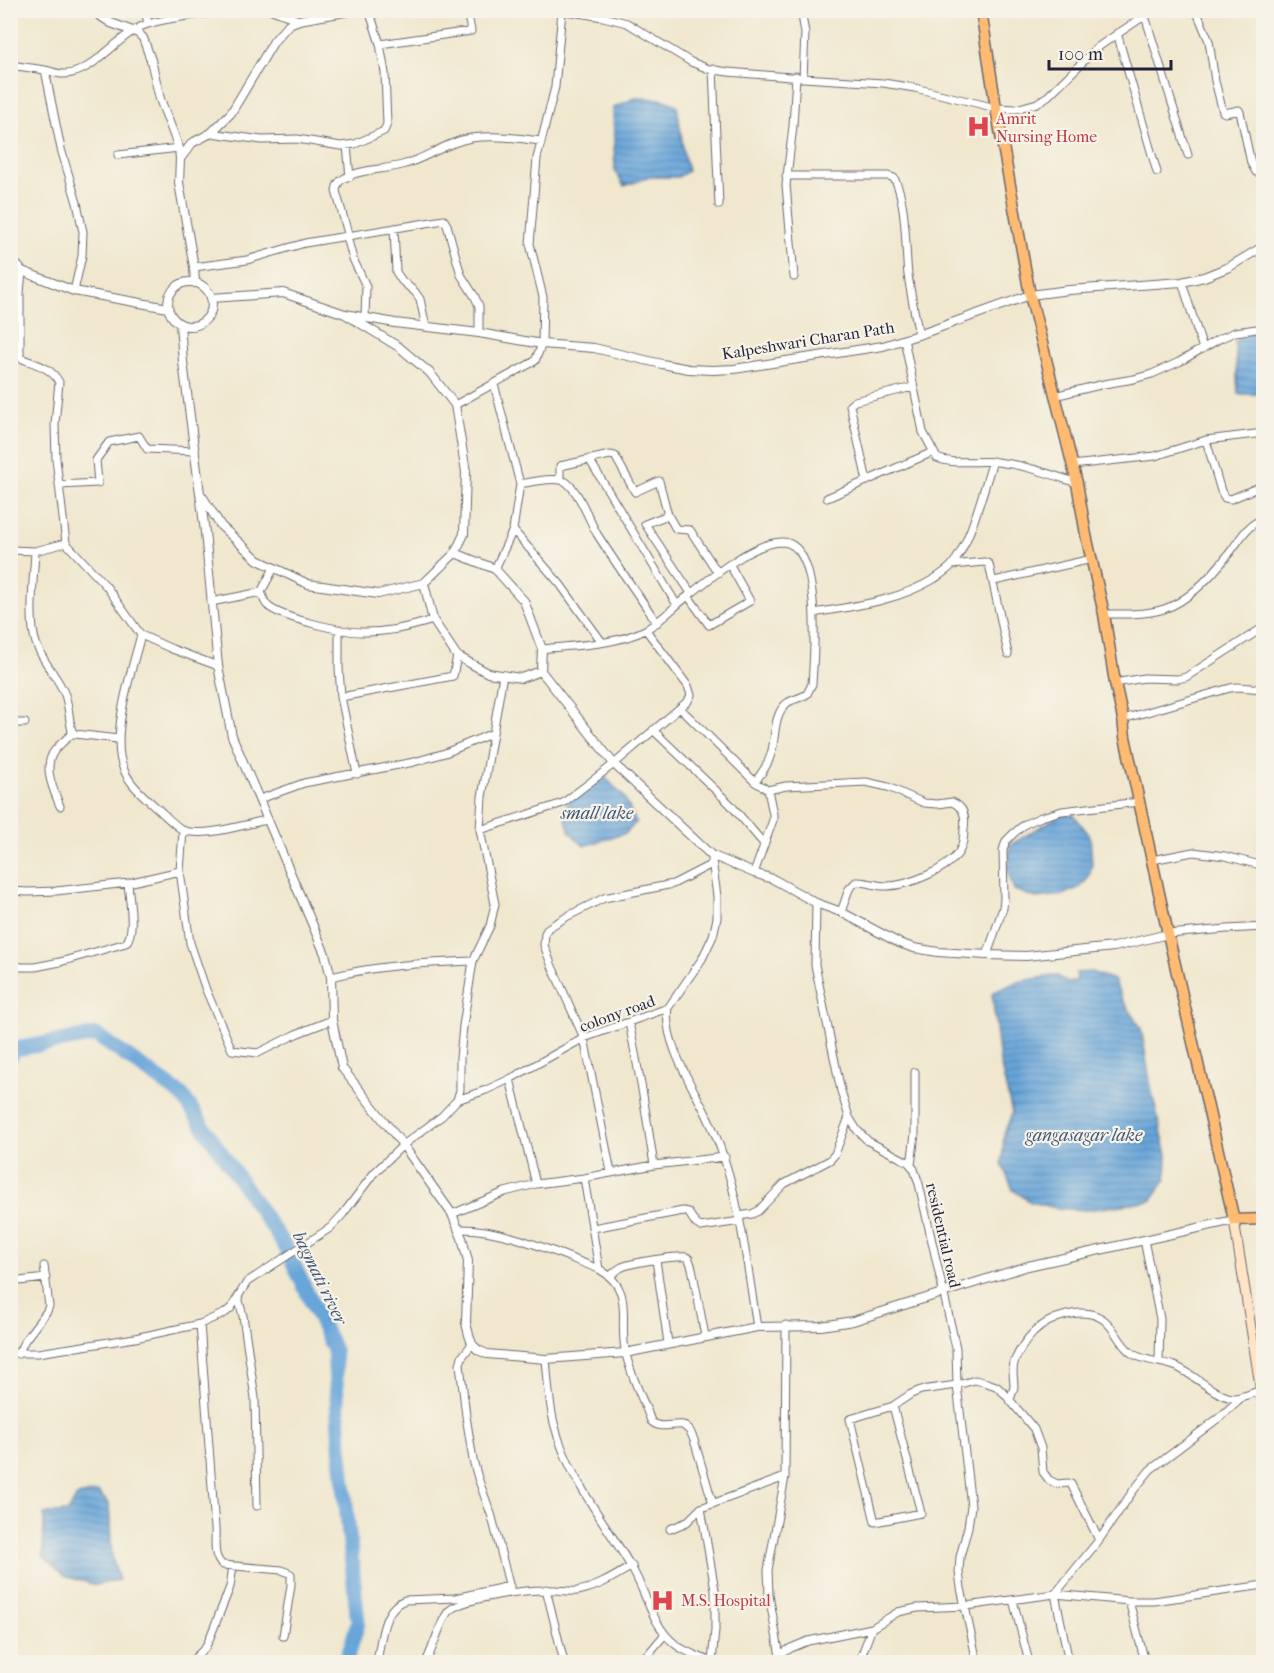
<svg xmlns="http://www.w3.org/2000/svg" width="1274" height="1673" font-family="'IM FELL French Canon',serif">
  <style>
    .water { fill: url(#water-rules); stroke: #44648a; stroke-width: 1.5 }
    .lines { fill: none; stroke-linecap: round; stroke-linejoin: round }
    .river { stroke: #67a5d9; stroke-width: 15 }
    .minor-casing { stroke: #6a676e; stroke-width: 9 }
    .tertiary-casing { stroke: #6a676e; stroke-width: 10 }
    .secondary-casing { stroke: #6a676e; stroke-width: 11 }
    .primary-casing { stroke: #6a676e; stroke-width: 13 }
    .minor { stroke: #fff; stroke-width: 7 }
    .tertiary { stroke: #fff; stroke-width: 8 }
    .secondary { stroke: #ffe4c6; stroke-width: 9 }
    .primary { stroke: #ffbb71; stroke-width: 10 }
    .labels { text-anchor: middle; stroke-width: 4.5; stroke-linejoin: round; paint-order: stroke }
    .health-label { font-size: 16px; fill: #be3a42; stroke: #f7f3e8; text-anchor: start }
    .street-label { font-size: 16px; fill: #22223b; stroke: #f7f3e8 }
    .water-label { font-size: 18px; font-style: italic; fill: #3e567a; stroke: #f7f3e8 }
  </style>
  <defs>
    <pattern id="water-rules" width="6" height="5" patternUnits="userSpaceOnUse" patternTransform="scale(1.5)"><rect width="6" height="5" fill="#67a5d9"/><path d="M0 2.5h6" fill="none" stroke="#5486b1"/></pattern>
  </defs>
  <rect width="100%" height="100%" fill="#f7f3e8"/>
  <filter id="ink" filterUnits="userSpaceOnUse"><feTurbulence type="fractalNoise" baseFrequency=".0167" numOctaves="2"/><feDisplacementMap in="SourceGraphic" scale="12" xChannelSelector="R" yChannelSelector="G"/><feConvolveMatrix kernelMatrix="1 2 1 2 8 2 1 2 1" color-interpolation-filters="sRGB"/></filter>
  <filter id="wash" filterUnits="userSpaceOnUse"><feTurbulence type="fractalNoise" baseFrequency=".008" numOctaves="4" result="noise"/><feDisplacementMap in="SourceGraphic" scale="24" xChannelSelector="R" yChannelSelector="G"/><feGaussianBlur stdDeviation="1.35" result="paint"/><feColorMatrix in="noise" values="0 0 0 0 0 0 0 0 0 0 0 0 0 0 0 0 0 1.4 0 .05"/><feComposite in="paint" operator="in"/></filter>
  <g filter="url(#wash)">
    <rect width="100%" height="100%" fill="#f0e7ce"/>
    <!-- water -->
    <path class="water" d="M635 98 662 99 677 105 684 155 688 171 678 177H650L624 186 615 171 613 108Z
      M1257 331 1263 332V394H1238L1235 343 1242 335Z
      M604 776 624 797 636 822 626 833 584 846 570 832 563 811 572 797Z
      M1062 814 1074 815 1090 836 1092 864 1089 877 1081 887 1062 895 1036 898 1014 890 1007 870 1010 845Z
      M1091 972 1114 980 1122 999 1141 1028 1152 1093 1167 1155 1166 1179 1151 1201 1087 1210 1056 1208 1031 1202 1013 1190 1002 1164 1004 1134 1012 1113 1000 1062 992 993 1017 982 1056 975 1068 983 1077 980 1076 973Z
      M98 1492 109 1504 112 1558 119 1580 96 1585 65 1576 43 1556 44 1514 68 1512 77 1496Z"/>
    <g class="lines">
      <!-- river -->
      <path class="river" d="M10 1057 15 1049 96 1035 182 1095 286 1248 334 1350 340 1445 358 1623 346 1662"/>
    </g>
  </g>
  <g filter="url(#ink)">
    <g class="lines">
      <defs>
        <path id="minor" d="M145 10 148 24
          M272 10 299 20
          M560 10 603 17 627 23 691 62 709 69 728 72 803 78 883 83 915 88 996 108 1016 109 1037 103 1048 96 1098 47 1153 10
          M801 10 805 33 803 78
          M1196 10 1209 41 1215 81 1223 112 1225 113 1239 110 1240 112 1251 163 1256 172H1264
          M1145 16 1188 155
          M1117 33 1157 172
          M380 44 471 31 467 10
          M10 65 45 70
          M713 69 719 205
          M211 133 262 140 297 139 341 146 355 144 384 131 387 124 385 73 380 44 369 10
          M347 146 350 177
          M118 155 179 148
          M786 176H888L894 178C907 201 905 248 908 275 911 295 915 315 919 335
          M394 228 396 272 402 281 415 292 420 299 426 327
          M347 237 353 259 366 286 365 318
          M349 237 336 191C337 185 338 182 343 179 360 169 383 170 402 165 426 159 446 142 471 138 494 135 518 138 541 141
          M194 267 247 260 305 243 444 220 447 225 461 275 475 297 479 306V333
          M22 271 20 293V358C35 364 51 367 59 382L55 424 56 459 66 543 106 586 141 635 172 649 218 666
          M794 277 786 185 793 126 796 76
          M1182 282 1203 349
          M74 291 82 256 83 232 77 203 61 149 45 70C51 71 57 74 63 74 93 75 117 35 145 25 167 17 204 15 227 10
          M904 339 923 432 937 458C952 465 979 460 997 462 1025 465 1050 474 1077 483
          M494 384 520 484 513 530 495 569
          M1054 396 1104 384 1134 379 1152 374 1179 362 1219 339 1235 332 1264 328
          M455 405 535 361 542 344 543 297 530 244 537 158 555 87 562 11
          M1206 440 1221 491 1225 498 1231 499 1264 485
          M589 459 677 605
          M1072 465 1155 456 1206 440 1264 433
          M560 480V466L610 455 615 456 635 492 659 481 668 515
          M867 481 850 405 855 401 913 387
          M520 484C531 482 556 476 566 482 579 491 589 520 597 534 616 564 637 593 657 623
          M59 485 98 483 96 460 109 442 139 436 147 449 195 451
          M827 498 933 452
          M513 530 560 584 602 642
          M10 550 35 551 66 543
          M35 551C34 575 28 621 36 643 42 662 58 676 65 695 69 706 69 720 72 731L75 734 118 739
          M952 565 984 562 989 564 1008 654
          M994 581 1092 559
          M261 592C263 596 264 602 267 605 279 618 347 633 365 632 388 632 411 627 433 620
          M691 593 645 524 668 515 676 529 690 530 718 573
          M688 596 709 625 750 601 730 565
          M211 602 261 592 274 568
          M814 613C855 606 898 601 934 579 940 575 948 570 952 565 971 542 983 490 993 461
          M1104 614C1124 614 1145 615 1164 609 1189 601 1215 572 1231 551 1241 538 1247 524 1264 519
          M339 629V668L341 697
          M141 635C132 669 109 738 124 770 130 785 145 797 157 808 164 814 178 829 185 831 207 837 245 824 267 820
          M542 649C574 645 616 645 645 630 661 622 673 607 688 596 710 578 753 542 782 542 823 543 814 656 812 684L807 694C800 699 791 699 786 704 773 715 776 739 771 754 768 765 762 773 755 782
          M1115 683 1144 678 1178 679 1186 677 1264 627
          M681 709 755 782 768 790 786 786 866 782 888 787 924 803 938 804 952 802C964 807 966 816 964 829 964 836 963 845 959 852 947 870 909 885 888 886 877 887 867 881 856 882L849 889 841 912
          M1123 719 1230 688 1237 687 1264 689
          M10 723H25
          M653 730 730 804 764 844
          M357 774 341 697 453 676 457 656
          M260 799 304 783 414 762 445 753 493 733
          M60 806C53 789 42 766 55 750 60 744 67 738 73 733
          M480 830 563 803 614 764 688 701 691 695 688 686 646 630
          M183 831 180 871 190 943 206 990 232 1050 258 1053 296 1034 332 1020
          M1152 860 1193 852 1225 856 1264 866
          M754 873 773 820V814L768 790
          M10 891 28 892 56 891 128 883 180 871
          M816 903 815 965 841 1091 849 1117 857 1130 868 1141 908 1162 914 1169 919 1184 956 1348 957 1385 971 1506 968 1527 960 1557 959 1572 961 1588 977 1662
          M1168 934 1227 929 1264 927
          M987 955 1003 908 1004 899 1003 850 1006 841 1013 834 1025 824 1041 817 1062 811 1139 802
          M10 962 20 967H35L60 962 126 943C136 932 129 898 128 883
          M331 977C379 965 424 963 473 961
          M668 1008C663 1038 688 1079 702 1106 738 1174 745 1252 757 1327
          M629 1022 643 1095 654 1165
          M510 1079 536 1184
          M457 1100 486 1090 510 1079 584 1038 668 1008 702 959 713 936 717 918V896L712 860
          M911 1165 915 1134V1072
          M611 1172 584 1038 551 964 544 945 545 933 548 928 568 916 604 898 673 884 712 864
          M584 1178 599 1269
          M452 1214 505 1192 536 1184 584 1178 654 1165 725 1157
          M739 1216 752 1214 758 1211 784 1184 830 1160 835 1154 849 1117
          M593 1228 683 1211 688 1212 696 1224 701 1227 740 1221
          M459 1229C504 1228 556 1253 599 1269 637 1291 617 1320 626 1354 631 1377 643 1399 651 1421 659 1430 672 1423 683 1425L690 1431 694 1440 713 1504
          M1144 1240 1160 1319 1159 1362
          M656 1260 668 1343
          M610 1276C614 1273 618 1269 622 1267 634 1262 674 1256 687 1257L689 1259 692 1268 705 1336
          M10 1282 46 1278
          M238 1297 243 1316 255 1398 257 1506
          M200 1324 215 1528C216 1540 212 1558 223 1565L282 1570 291 1574V1585L283 1636
          M472 1344 462 1357 460 1364 466 1416 473 1460 478 1478 492 1517 511 1592
          M10 1353H38L135 1338 200 1324 225 1313 231 1308 247 1282 330 1228 343 1214 374 1173 403 1145 442 1116 457 1100 460 1090V1058L463 1026 473 961 490 926 495 904 480 830 482 797 503 675
          M18 1354 25 1340 47 1311 49 1306 44 1266
          M546 1359C548 1381 549 1403 554 1423 567 1476 603 1519 630 1565 646 1590 651 1625 675 1644 686 1653 700 1657 712 1662L715 1630V1590L701 1508
          M1010 1400C1011 1396 1013 1391 1014 1387 1014 1377 1011 1369 1015 1360 1019 1351 1026 1340 1033 1333 1049 1317 1084 1305 1104 1320 1116 1329 1120 1346 1133 1354 1146 1362 1163 1361 1177 1367 1193 1374 1217 1397 1233 1398 1243 1398 1254 1392 1264 1389
          M893 1406 921 1513 875 1522 850 1419 893 1406 911 1394 921 1390 957 1385 975 1380 987 1383 996 1386 1004 1393 1034 1429 1041 1448 1043 1472 1049 1480 1057 1484 1068 1483 1071 1484 1099 1540
          M670 1529 687 1522 701 1508 785 1477
          M546 1589 564 1662
          M1013 1600 1029 1662
          M1129 1601 1145 1662
          M650 1652 653 1662
          M780 1655 791 1648 808 1641 872 1628 898 1612 917 1608 966 1606 1055 1594 1129 1601H1154L1264 1585
          M191 1662 205 1648 209 1640 230 1587 233 1566
          M377 1662C381 1642 382 1608 405 1600L455 1598 510 1586
          M426 1662C432 1651 441 1620 448 1612 459 1598 526 1590 545 1590 556 1589 567 1592 577 1591 597 1588 615 1576 632 1566
          M637 1662 650 1652 665 1634
          M781 1662 769 1595 768 1570 785 1477 786 1325
          M859 1662 872 1628
          M1069 1662 1055 1594 1099 1540 1133 1491 1150 1470 1220 1417 1243 1396"/>
        <path id="tertiary" d="M91 10 111 23 138 33 143 38 151 60 160 99 179 148 180 159
          M10 257 22 271 74 291 168 308
          M168 304a22 22 0 1 1 44 0a22 22 0 1 1-44 0Z
          M195 283 194 267 179 183 180 159 192 143 211 133 231 113 274 41 289 24 299 20 356 10
          M345 314 395 323 479 333 542 344 594 348 662 364 689 369 713 370 734 369 883 346 924 333 1030 295 1069 290 1182 282 1204 277 1229 267 1264 246
          M180 324 183 362 205 532 218 666 232 736 325 954 331 977 332 1020 342 1068 403 1145 452 1214 462 1238 468 1261 466 1323 469 1335 472 1344 478 1350 487 1354 546 1359 625 1353 757 1327 821 1326 853 1321 1028 1266 1234 1220
          M202 496 221 526 258 560 308 584 378 594 424 583 455 553 464 534 466 472 455 405 430 373 399 347 345 314 283 293 211 298
          M455 553 495 569 524 601 542 649 541 671 614 764 711 855 754 873 773 879 816 903 841 912 899 943 914 948 938 952 987 955 1026 956 1114 947 1168 934
          M424 583 433 620 457 656 488 673 521 678 541 671"/>
        <path id="secondary" d="M1234 1220 1264 1411"/>
        <path id="primary" d="M981 10 996 108 1030 295 1077 483 1086 535 1104 614 1115 683 1123 719 1125 737 1168 934 1234 1220 1264 1219"/>
      </defs>
      <!-- minor casing -->
      <use href="#minor" class="minor-casing"/>
      <!-- tertiary casing -->
      <use href="#tertiary" class="tertiary-casing"/>
      <!-- secondary casing -->
      <use href="#secondary" class="secondary-casing"/>
      <!-- primary casing -->
      <use href="#primary" class="primary-casing"/>
      <!-- minor -->
      <use href="#minor" class="minor"/>
      <!-- tertiary -->
      <use href="#tertiary" class="tertiary"/>
      <!-- secondary -->
      <use href="#secondary" class="secondary"/>
      <!-- primary -->
      <use href="#primary" class="primary"/>
    </g>
  </g>
  <!-- icons -->
  <defs>
    <symbol id="hospital-bare" viewBox="-9 -9 18 18"><path d="M-5-5h3v3.5h4V-5h3V5h-3V1.5h-4V5h-3Z" fill="#e0444e" stroke="#f7f3e8" stroke-width="2.5" paint-order="stroke"/></symbol>
  </defs>
  <g fill-rule="evenodd">
    <use href="#hospital-bare" x="962" y="110" width="33" height="33"/>
    <use href="#hospital-bare" x="646" y="1584" width="33" height="33"/>
  </g>
  <g class="labels">
    <!-- health labels -->
    <g class="health-label">
      <text x="996" y="124">Amrit<tspan x="996" dy="18">Nursing Home</tspan></text>
      <text x="681" y="1606">M.S. Hospital</text>
    </g>
    <!-- street labels -->
    <g class="street-label">
      <text transform="translate(808 340) rotate(-9)" y="6">Kalpeshwari Charan Path</text>
      <text transform="translate(617 1013) rotate(-20)" y="6">colony road</text>
      <text transform="translate(944 1235) rotate(77)" y="6">residential road</text>
    </g>
    <!-- water labels -->
    <g class="water-label">
      <text x="597" y="819">small lake</text>
      <text x="1084" y="1141">gangasagar lake</text>
      <text transform="translate(320 1278) rotate(64)" y="6">bagmati river</text>
    </g>
  </g>
  <!-- margin -->
  <rect width="1274" height="1673" fill="none" stroke="#f7f3e8" stroke-width="36"/>
  <!-- scale -->
  <path d="M1049 60v9h122v-9" fill="none" stroke="#22223b" stroke-width="3"/>
  <text x="1058" y="60" font-size="18" fill="#22223b" stroke="#f7f3e8" stroke-width="4.5" paint-order="stroke">100 m</text>
</svg>
